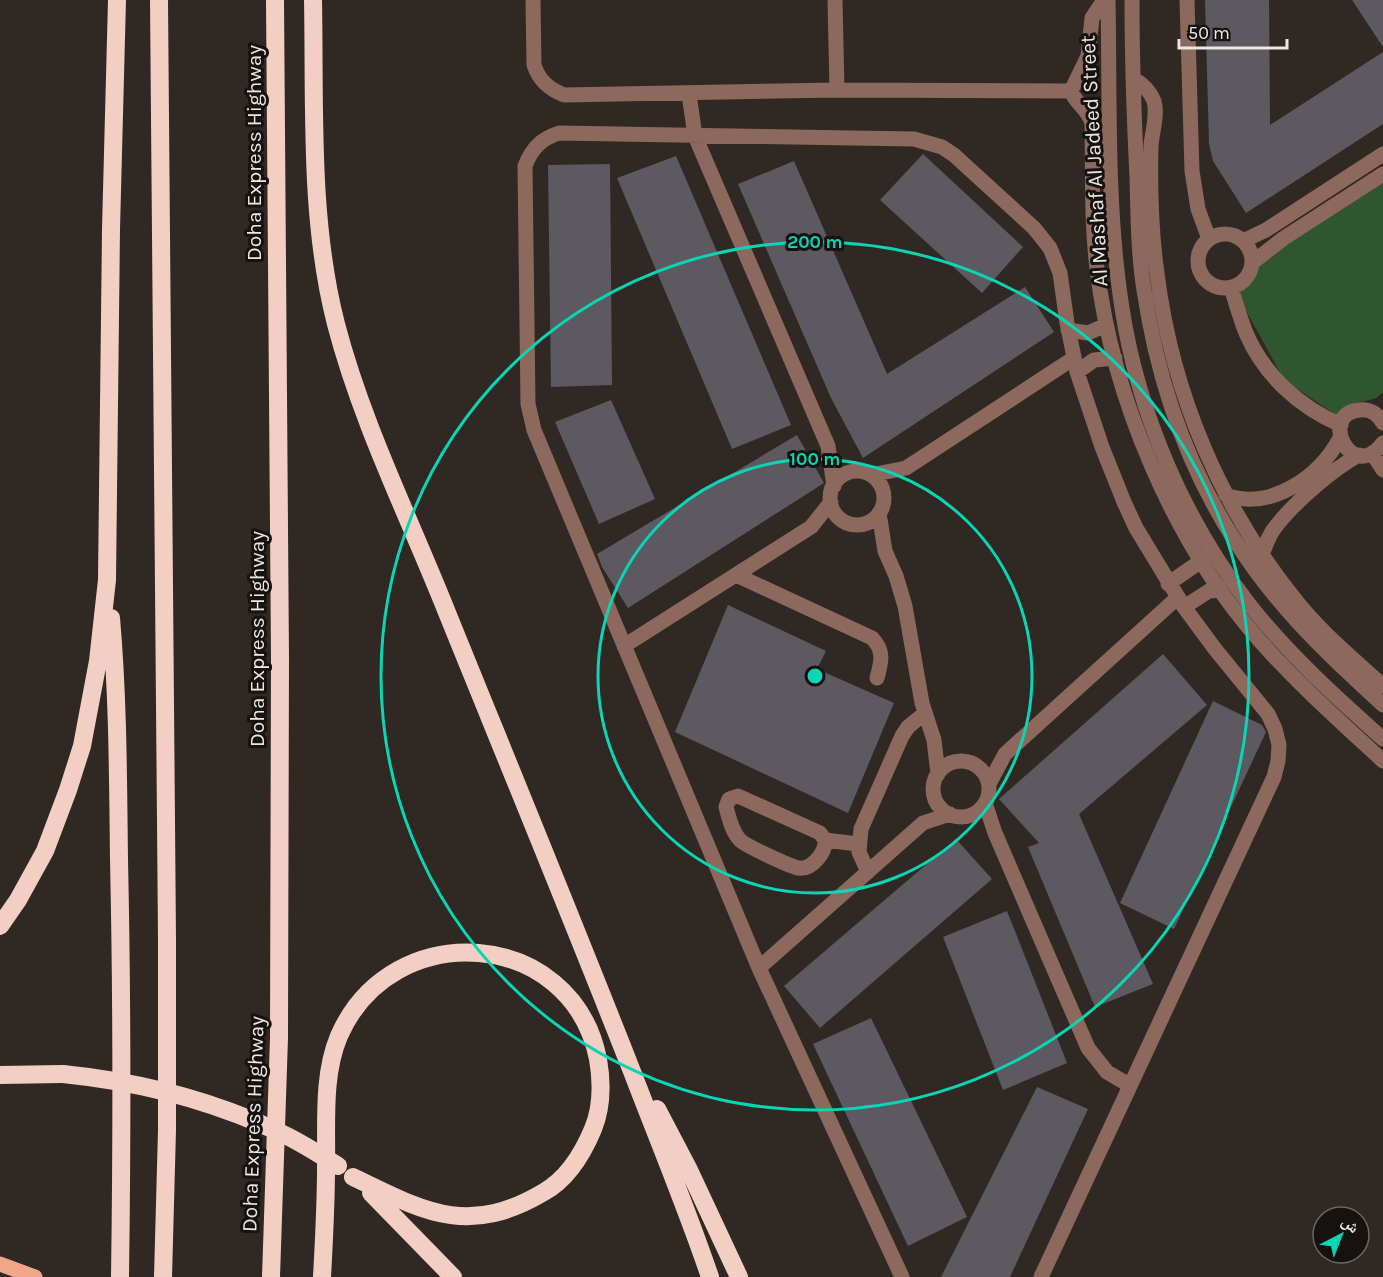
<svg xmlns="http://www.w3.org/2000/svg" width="1383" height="1277" font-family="Karla,'Noto Naskh Arabic',sans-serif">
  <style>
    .green { fill: #2f562c }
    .building { fill: #5d5961 }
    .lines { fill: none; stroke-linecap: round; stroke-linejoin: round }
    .minor { stroke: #8d685c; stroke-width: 15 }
    .major { stroke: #f1a68c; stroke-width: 15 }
    .highway { stroke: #f3cec2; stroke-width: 18 }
    .highway-bridge { stroke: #f3cec2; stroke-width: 18 }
    .ring { fill: none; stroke: #0ad5b5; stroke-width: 3 }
    .labels { text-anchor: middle; stroke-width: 6; stroke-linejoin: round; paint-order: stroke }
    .street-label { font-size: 21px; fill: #ece7e4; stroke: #15120f }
    .centre { fill: #0ad5b5; stroke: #15120f; stroke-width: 3 }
    .ring-label { font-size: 18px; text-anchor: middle; font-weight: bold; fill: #0ad5b5; stroke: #15120f; stroke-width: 6; stroke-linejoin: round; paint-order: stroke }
  </style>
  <rect width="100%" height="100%" fill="#302823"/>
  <!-- green -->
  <path class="green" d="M1383 182V392L1376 398 1351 405 1336 415 1284 380 1238 296 1264 259Z"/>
  <!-- building -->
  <path class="building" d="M1205 0H1269L1270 125 1383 52V124L1246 213 1213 161 1209 144Z
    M1352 0H1383V47Z
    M923 154 1023 247 982 293 880 200Z
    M676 156 791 425 732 449 617 178Z
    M794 161 887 374 1025 287 1054 332 863 458 831 398 738 184Z
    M610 164 612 385 551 387 548 165Z
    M611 400 655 499 599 524 555 422Z
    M797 435 824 483 628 608 602 567 597 554Z
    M728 605 826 651 817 669 894 703 848 813 675 732Z
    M1163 654 1207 705 1079 814 1153 984 1095 1007 1028 847 1039 843 999 799Z
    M1213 701 1262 725 1266 732 1174 929 1120 903Z
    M956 839 992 879 820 1028 784 986Z
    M1007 911 1067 1063 1003 1090 943 937Z
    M871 1018 967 1217 908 1246 813 1044Z
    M1037 1087 1088 1109 1010 1277H941Z"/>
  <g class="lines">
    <!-- minor -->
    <path class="minor" d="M533 0 534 65C539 80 548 89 564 95L837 90 1071 91
      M835 0 837 90
      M1104 0 1092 18 1088 56 1071 91C1076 104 1088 109 1092 123 1093 172 1091 220 1097 268 1112 397 1174 544 1260 641 1298 684 1341 722 1383 761
      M1108 0C1110 102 1106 206 1122 308 1138 413 1184 520 1249 604 1289 655 1336 697 1383 739
      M1132 0C1132 59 1134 118 1137 177 1138 215 1138 253 1144 290 1159 391 1195 488 1255 570 1292 621 1337 663 1383 705
      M1187 0 1192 171 1198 209 1209 239
      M1133 78C1141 83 1150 90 1154 101 1158 115 1152 132 1151 146 1150 188 1151 231 1157 273 1172 394 1221 509 1298 603 1323 634 1354 659 1383 686
      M689 94 695 136 828 446 834 486
      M1198 261a27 27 0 1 1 54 0a27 27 0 1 1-54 0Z
      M1243 241 1266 230 1383 154
      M1253 262 1284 238 1383 174
      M1231 288C1236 303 1240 318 1246 333 1264 375 1299 407 1341 425
      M1068 330 1088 333 1106 325
      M1077 372 1094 360 1115 358
      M1383 423C1378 414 1370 409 1360 410 1317 413 1352 485 1383 443
      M1372 453 1383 470
      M830 498a27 27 0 1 1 54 0a27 27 0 1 1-54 0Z
      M871 475 906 468 1074 358
      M1226 495C1271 511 1319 477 1340 438
      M879 513 885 551 896 576 905 606 922 703 934 740 938 774
      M1262 555C1266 544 1269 534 1277 525 1295 502 1333 469 1359 455
      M736 575 872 638C885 651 881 663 877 678
      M1168 584 1201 561
      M1184 607 1209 591 1220 590
      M624 646 811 527 831 502
      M933 789a28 28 0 1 1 56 0a28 28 0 1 1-56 0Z
      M989 784 1005 754 1177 598
      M738 796 820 833 825 840C826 852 812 870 799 868 791 867 746 846 740 840 732 832 729 818 726 807L729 799Z
      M985 803 995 833 1088 1048 1107 1072 1129 1085
      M825 840 858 844
      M868 872 859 852 861 829 902 736 908 727 925 713
      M759 968 923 823 950 814
      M902 1277 759 968 534 430 528 404 525 166C532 148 541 139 559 133L914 139 942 147 954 155 1034 228 1050 248 1060 273 1067 323 1077 372 1102 447 1124 502 1136 528 1184 607 1215 649 1268 714 1275 729 1279 745 1278 761 1274 777 1041 1277"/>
    <!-- major -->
    <path class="major" d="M0 1264 35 1277"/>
    <!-- highway -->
    <path class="highway" d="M159 0 167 939V1130L163 1277
      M313 0C315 107 309 219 336 324 362 424 410 519 448 615 510 768 573 921 633 1074 659 1142 687 1209 710 1277
      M111 618C118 698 118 778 119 859 122 998 122 1138 120 1277
      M0 926 18 900 45 851 68 790 82 746 98 661 107 580 111 229 117 0
      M0 1075 63 1074
      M657 1109 689 1170 739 1277
      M371 1193 453 1277
      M271 1277 279 1038 280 659 275 0
      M322 1277C324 1241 326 1204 326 1168 327 1125 322 1076 339 1036 392 915 572 928 598 1059 602 1082 602 1107 593 1129 583 1153 567 1179 544 1192 468 1237 425 1212 353 1177"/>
    <!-- highway-bridge -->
    <path class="highway-bridge" d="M63 1074C142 1082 216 1101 287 1136 305 1145 322 1156 338 1166"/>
  </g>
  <!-- distance rings -->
  <g class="ring">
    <circle cx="815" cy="676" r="217"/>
    <circle cx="815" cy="676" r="434"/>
  </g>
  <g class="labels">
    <!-- street labels -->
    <g class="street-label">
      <text transform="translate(254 153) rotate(-90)" y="7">Doha Express Highway</text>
      <text transform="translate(1094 161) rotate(-93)" y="7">Al Mashaf Al Jadeed Street</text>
      <text transform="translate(257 639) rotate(-90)" y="7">Doha Express Highway</text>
      <text transform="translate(253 1124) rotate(-88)" y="7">Doha Express Highway</text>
    </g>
  </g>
  <circle cx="815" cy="676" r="9" class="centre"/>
  <g class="ring-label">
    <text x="815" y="248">200 m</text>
    <text x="815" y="465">100 m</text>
  </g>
  <!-- north arrow -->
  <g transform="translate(1341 1235) rotate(42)"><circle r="28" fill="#15120f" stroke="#6b6764" stroke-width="1.5"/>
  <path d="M0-4.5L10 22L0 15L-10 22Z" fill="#0ad5b5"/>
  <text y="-9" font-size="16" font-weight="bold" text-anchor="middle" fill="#ece7e4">ش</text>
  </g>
  <!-- scale -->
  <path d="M1179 39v9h108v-9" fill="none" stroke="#ece7e4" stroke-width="3"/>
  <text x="1188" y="39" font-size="18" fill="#ece7e4" stroke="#15120f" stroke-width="4.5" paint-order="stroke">50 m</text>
</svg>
